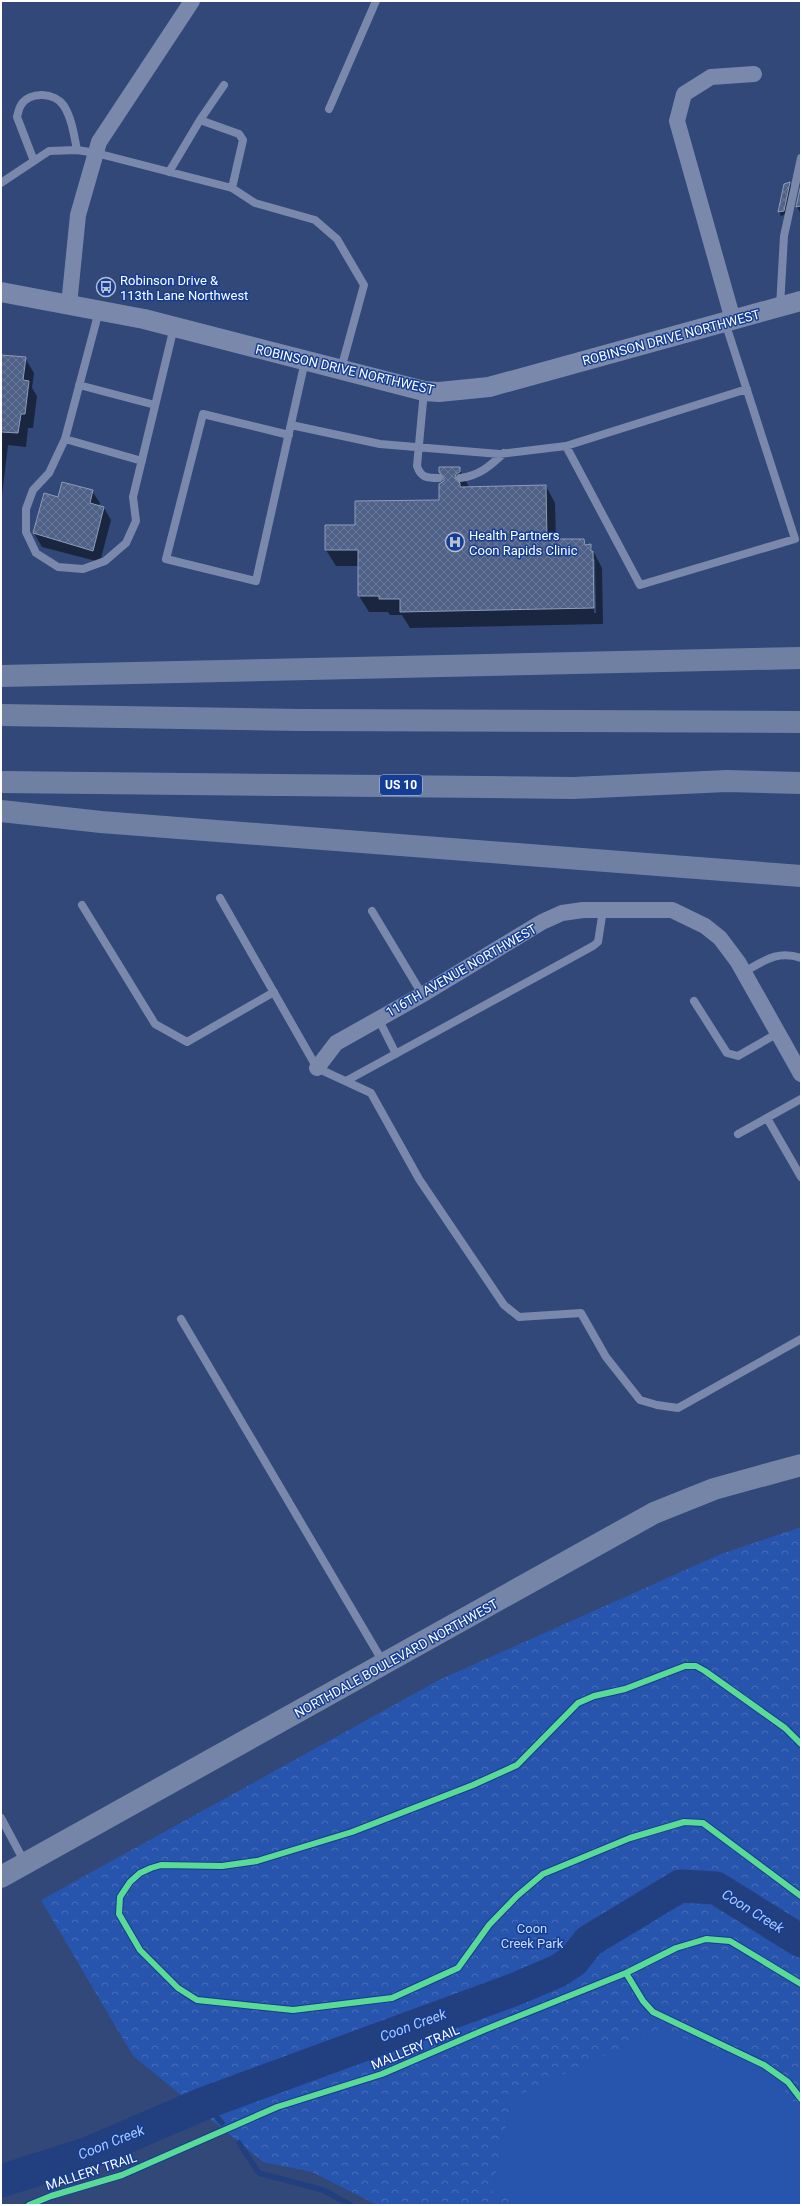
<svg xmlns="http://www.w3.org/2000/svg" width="802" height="2206" font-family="Roboto,sans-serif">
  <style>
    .park { fill: url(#park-crowns) }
    .pitch { fill: #2754ac }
    .shadow { fill: #0007; fill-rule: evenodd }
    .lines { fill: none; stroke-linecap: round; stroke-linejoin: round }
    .stream { stroke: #224080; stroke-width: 5.5 }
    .river { stroke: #224080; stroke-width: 33 }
    .building { fill: url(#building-cross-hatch); stroke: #8e9cb8 }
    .service { stroke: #7a89ab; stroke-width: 8 }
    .minor { stroke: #7a89ab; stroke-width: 16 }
    .tertiary { stroke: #7a89ab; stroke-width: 20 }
    .secondary { stroke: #7585a7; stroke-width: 22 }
    .motorway { stroke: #7080a2; stroke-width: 22 }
    .cycleway-casing { stroke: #143d95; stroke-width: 8 }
    .cycleway { stroke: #5adb95; stroke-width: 6 }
    .labels { text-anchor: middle; stroke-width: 3; stroke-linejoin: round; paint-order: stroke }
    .shield { fill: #143d95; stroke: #b8c5df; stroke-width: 1 }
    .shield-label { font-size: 12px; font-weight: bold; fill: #fff }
    .poi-label { font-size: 13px; fill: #fff; stroke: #143d95; text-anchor: start }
    .street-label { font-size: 13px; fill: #fff; stroke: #143d95 }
    .park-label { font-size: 13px; fill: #cbdcfd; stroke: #143d95 }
    .water-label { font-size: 14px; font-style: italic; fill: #b0c9f9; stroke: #143d95 }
  </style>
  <defs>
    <pattern id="park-crowns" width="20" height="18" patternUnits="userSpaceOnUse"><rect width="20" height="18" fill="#2754ac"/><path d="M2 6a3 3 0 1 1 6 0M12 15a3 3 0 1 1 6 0" fill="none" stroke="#476eb8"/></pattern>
    <pattern id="building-cross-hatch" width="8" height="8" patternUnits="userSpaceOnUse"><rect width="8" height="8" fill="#4f6187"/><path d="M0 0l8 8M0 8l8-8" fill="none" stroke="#697999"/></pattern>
  </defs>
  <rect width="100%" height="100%" fill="#314878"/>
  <!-- park -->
  <path class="park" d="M801 1527V2205H377L312 2172 263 2162 133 2056 41 1900 439 1680 721 1554Z"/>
  <!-- pitch -->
  <path class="pitch" d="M659 2030 764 2065 801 2111V2194L789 2205H522L492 2191 512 2098Z"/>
  <!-- shadow -->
  <path class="shadow" d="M790 184 792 187 786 214 781 216 779 212 785 185Z
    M801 189V214L797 207Z
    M1 356 25 358 34 373 32 388 37 396 33 428H28L26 447 8 445 1 504Z
    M459 468 469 487 546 486 555 503 556 540H584L587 546 590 545 602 568 603 624 410 628 402 615H390L388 612H369L359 596V566H336L326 550 356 526 440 501 445 481 440 472ZM593 558 595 560 596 613H594Z
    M92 491 100 503 99 506 104 508 111 520 100 562 42 547 35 535 44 494 59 498Z"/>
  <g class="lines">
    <!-- stream -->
    <path class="stream" d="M205 2103 222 2123
      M239 2143 259 2173 323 2190 351 2205"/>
    <!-- river -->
    <path class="river" d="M1 2181 89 2153 205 2103 513 1990 558 1971 573 1961 589 1941 680 1886 716 1888 801 1941"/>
  </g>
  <!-- building -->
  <path class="building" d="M790 182 784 211 778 212 784 184Z
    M801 184V206L796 207Z
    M1 355 26 357 23 380 29 381 25 414H21L18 433 1 432Z
    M439 467H460V472L456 474 455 478 460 483V487L546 485 547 539H584L585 545 591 544V551H593L594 608 400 612V599H379V596H358V550H325V525H355V501L439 500V484L444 481V478L439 472Z
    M62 482 93 490 90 503 104 507 93 551 33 533 44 493 58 497Z"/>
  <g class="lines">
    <!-- service -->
    <path class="service" d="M329 109 376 1
      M200 120 224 85
      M34 161 17 117C18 113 19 108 21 105 30 91 55 92 64 106 72 119 74 135 77 150
      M169 172 200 120 239 134 243 140 232 188
      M1 183 49 151 77 150 96 153 232 188 255 203 315 220 337 239 364 285 341 369
      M780 307 784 236 801 158
      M99 311 65 439 49 473 33 490 26 509V532L36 553 58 567 83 569 105 561 126 543 136 521 133 497 174 327
      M79 385 155 405
      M424 391 417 466C421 478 427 478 439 478
      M291 425 380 444 499 454 566 446 640 585 795 539 725 322
      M289 435 203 414 166 559 256 581 305 361
      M65 439 142 461
      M566 446 747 389
      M460 478C479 476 490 466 504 453
      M220 898 317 1068 371 1093 419 1179 504 1305 519 1317 581 1313 606 1357 640 1400 657 1405 678 1408 801 1339
      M82 905 155 1024 187 1042 274 992
      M372 911 422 994
      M744 972C764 961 777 950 801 958
      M694 1001 727 1053 738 1056 778 1033
      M378 1018 396 1054
      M346 1081 593 946 598 942 603 910
      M767 1118 801 1177
      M738 1134 801 1099
      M181 1319 383 1662
      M1 1818 25 1863"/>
    <!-- minor -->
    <path class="minor" d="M69 305 78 215 99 142 192 1
      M733 320 677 121 684 94 711 77 754 74
      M317 1068 336 1043 425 993 542 922 562 913 583 910H672L705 926 720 938 738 962 801 1074"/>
    <!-- tertiary -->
    <path class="tertiary" d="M1 292 144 319 424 391 439 392 489 387 801 301"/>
    <!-- secondary -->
    <path class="secondary" d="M1 1877 654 1513 714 1489 801 1465"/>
    <!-- motorway -->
    <path class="motorway" d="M1 676 801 658
      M1 715 301 720 801 722
      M1 782 573 788 727 781 801 783
      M1 811 101 822 801 876"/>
    <defs>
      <path id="cycleway" d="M801 1744 785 1728 705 1671 696 1666H685L625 1689 594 1696 578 1703 517 1765 473 1785 352 1832 257 1861 222 1866 161 1865 151 1868 140 1873 130 1882 120 1897 119 1914 140 1950 178 1988 197 2000 293 2010 392 1998 458 1968 489 1925 517 1896 543 1874 630 1838 684 1822 703 1823 801 1896
        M626 1973 643 2001 653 2012 764 2065 788 2082 801 2099
        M29 2205 51 2196 122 2175 277 2107 382 2074 484 2030 626 1973 676 1948 706 1939 730 1941 801 1984"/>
    </defs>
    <!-- cycleway casing -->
    <use href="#cycleway" class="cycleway-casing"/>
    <!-- cycleway -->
    <use href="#cycleway" class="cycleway"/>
  </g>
  <!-- icons -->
  <defs>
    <symbol id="bus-ring" viewBox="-11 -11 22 22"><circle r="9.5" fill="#143d95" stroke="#b7bfd0" stroke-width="1.5"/><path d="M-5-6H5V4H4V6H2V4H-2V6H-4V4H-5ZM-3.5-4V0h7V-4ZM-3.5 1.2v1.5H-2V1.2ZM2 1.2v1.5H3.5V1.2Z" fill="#b7bfd0"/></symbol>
    <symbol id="hospital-ring" viewBox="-11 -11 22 22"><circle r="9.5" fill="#143d95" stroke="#b7bfd0" stroke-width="1.5"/><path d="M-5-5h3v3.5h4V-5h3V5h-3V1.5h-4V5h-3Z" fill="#b7bfd0"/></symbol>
  </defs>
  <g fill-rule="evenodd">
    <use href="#bus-ring" x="95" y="276" width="22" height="22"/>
    <use href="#hospital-ring" x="444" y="531" width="22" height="22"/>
  </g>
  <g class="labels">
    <!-- shield labels -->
    <rect class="shield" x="380" y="775" width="42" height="20" rx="3"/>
    <g class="shield-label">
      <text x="401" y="789">US 10</text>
    </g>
    <!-- poi labels -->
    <g class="poi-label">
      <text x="120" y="285">Robinson Drive &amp;<tspan x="120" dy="15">113th Lane Northwest</tspan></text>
      <text x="469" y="540">Health Partners<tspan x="469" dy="15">Coon Rapids Clinic</tspan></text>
    </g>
    <!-- street labels -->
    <g class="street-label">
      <text transform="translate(671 337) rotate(-15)" y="5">ROBINSON DRIVE NORTHWEST</text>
      <text transform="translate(345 369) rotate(13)" y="5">ROBINSON DRIVE NORTHWEST</text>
      <text transform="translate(461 970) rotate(-30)" y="5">116TH AVENUE NORTHWEST</text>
      <text transform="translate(396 1658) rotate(-29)" y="5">NORTHDALE BOULEVARD NORTHWEST</text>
      <text transform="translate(415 2047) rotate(-23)" y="5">MALLERY TRAIL</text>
      <text transform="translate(91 2171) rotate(-18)" y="5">MALLERY TRAIL</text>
    </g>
    <!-- park labels -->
    <g class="park-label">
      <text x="532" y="1933">Coon<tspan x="532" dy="15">Creek Park</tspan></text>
    </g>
    <!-- water labels -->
    <g class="water-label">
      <text transform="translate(753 1911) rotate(32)" y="5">Coon Creek</text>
      <text transform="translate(413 2025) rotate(-20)" y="5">Coon Creek</text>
      <text transform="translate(111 2142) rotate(-22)" y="5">Coon Creek</text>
    </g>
  </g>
  <!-- border -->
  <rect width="802" height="2206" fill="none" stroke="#ffffff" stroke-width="4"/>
</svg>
